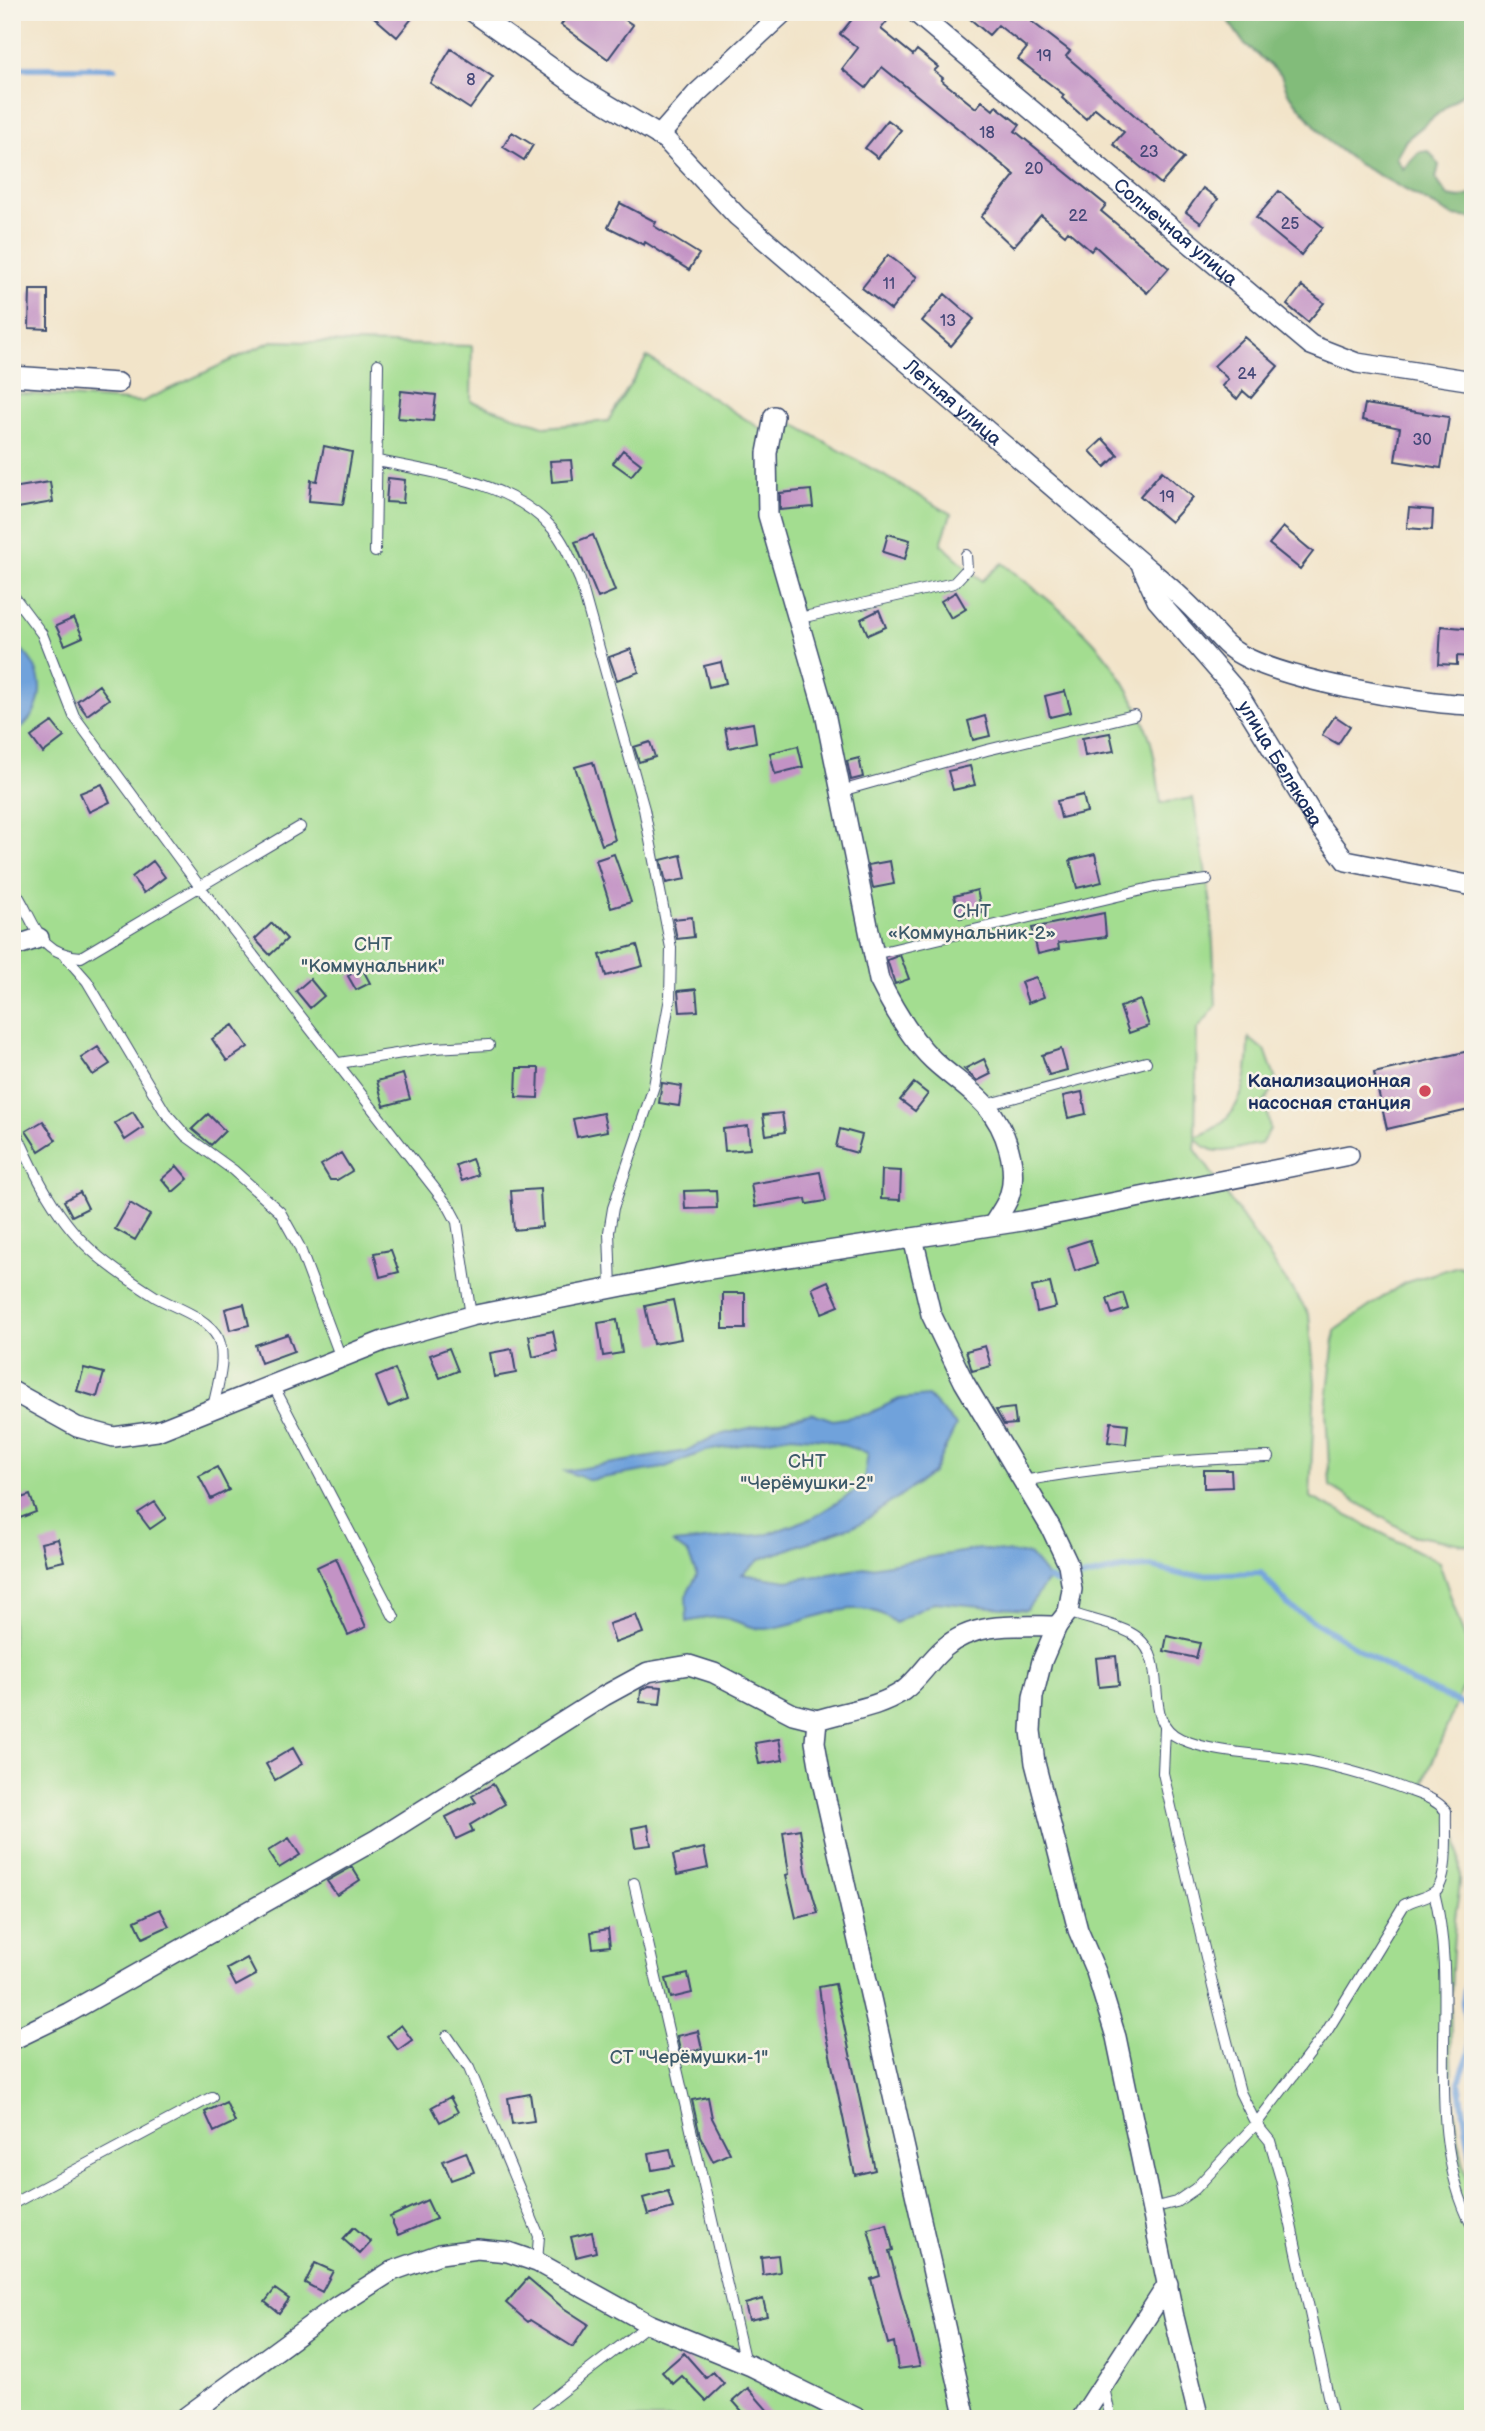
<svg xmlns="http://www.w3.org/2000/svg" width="1485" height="2431" font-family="'Balsamiq Sans',sans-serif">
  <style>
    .green { fill: #a3dd90; stroke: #5f8677; stroke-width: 2 }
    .forest { fill: #82bc7a; stroke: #4e766c; stroke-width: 2 }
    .water { fill: #70a2db; stroke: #46689c; stroke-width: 2 }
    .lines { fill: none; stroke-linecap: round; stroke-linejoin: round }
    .stream { stroke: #70a2db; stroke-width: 6 }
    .building { fill: #c393c5 }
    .service-casing { stroke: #3b4a6e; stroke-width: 12 }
    .minor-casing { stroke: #3b4a6e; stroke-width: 22 }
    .service { stroke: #fff; stroke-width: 10 }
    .minor { stroke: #fff; stroke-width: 19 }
    .poi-dot { fill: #d1495b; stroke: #f7f3e8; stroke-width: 2.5 }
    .labels { text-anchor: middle; stroke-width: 5; stroke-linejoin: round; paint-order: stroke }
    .number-label { font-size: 16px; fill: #454878 }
    .street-label { font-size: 19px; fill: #1b2f5e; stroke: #f7f3e8 }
    .park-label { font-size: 19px; fill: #3d5a6a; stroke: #f7f3e8 }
    .poi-label { font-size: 19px; font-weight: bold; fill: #1b2f5e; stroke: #f7f3e8; text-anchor: end }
  </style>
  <rect width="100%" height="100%" fill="#f7f3e8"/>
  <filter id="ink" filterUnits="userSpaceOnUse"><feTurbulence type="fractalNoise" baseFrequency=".0143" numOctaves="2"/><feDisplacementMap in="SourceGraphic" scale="14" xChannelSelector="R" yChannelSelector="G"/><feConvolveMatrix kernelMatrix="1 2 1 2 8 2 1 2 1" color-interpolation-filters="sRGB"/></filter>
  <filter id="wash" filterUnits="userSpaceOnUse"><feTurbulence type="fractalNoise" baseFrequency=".00686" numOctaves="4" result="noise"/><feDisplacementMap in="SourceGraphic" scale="28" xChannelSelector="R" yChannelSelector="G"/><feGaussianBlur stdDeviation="1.57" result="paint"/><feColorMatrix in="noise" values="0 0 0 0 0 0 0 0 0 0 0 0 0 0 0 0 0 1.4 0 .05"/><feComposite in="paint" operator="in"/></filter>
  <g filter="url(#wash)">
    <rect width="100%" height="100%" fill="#f2e4c9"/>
    <!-- green -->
    <path class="green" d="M272 341 472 346 471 401 546 427 608 421 647 357 766 432 792 423 951 514 941 544 982 581 1002 563C1069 616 1117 649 1148 733 1156 754 1157 780 1161 803L1193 798 1211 904 1216 1006 1197 1030 1195 1137C1242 1122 1249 1081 1249 1038L1266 1052 1277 1083 1265 1101 1270 1129 1261 1144C1235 1147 1215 1161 1196 1139L1195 1149 1309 1314 1315 1383 1310 1497 1439 1562 1473 1663 1424 1782 1454 1803C1456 1828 1460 1853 1460 1878 1460 1892 1456 1906 1455 1920 1448 2013 1446 2112 1473 2201V2419H12V393L142 402Z
      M1458 1266 1473 1272V1546L1412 1535 1330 1486 1326 1410 1335 1330 1404 1283Z"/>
    <!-- forest -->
    <path class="forest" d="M1222 12H1473V85L1406 140 1396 158 1403 169 1419 152 1429 151 1439 165 1436 179 1448 196 1460 198 1473 194V218L1453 216 1358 164 1328 141 1288 93 1281 75 1243 42Z"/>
    <!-- water -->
    <path class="water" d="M12 642C49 667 50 710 12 735Z
      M928 1396 956 1426 933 1473 861 1523 761 1559 742 1574 787 1581 979 1549 1030 1555 1049 1579 1026 1610 934 1602 895 1623C859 1590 807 1625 766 1629 753 1630 737 1620 724 1618 713 1615 698 1620 687 1622L686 1596 697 1575 688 1554 673 1543 768 1534 812 1518 863 1486 868 1453 824 1439 791 1436 706 1451 663 1468 590 1480 565 1471 686 1451 715 1436 813 1413 833 1420 868 1414 899 1399Z"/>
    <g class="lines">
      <!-- stream -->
      <path class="stream" d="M12 68H115
        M1049 1579 1058 1583 1121 1569 1152 1567 1184 1575 1261 1573 1289 1606 1414 1683 1473 1709
        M1473 1945 1463 2002 1470 2051 1459 2082 1473 2169"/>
    </g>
    <g id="blocks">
      <!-- building -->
      <path class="building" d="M368 12H417L397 37Z
        M570 12H628L624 19 633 25 608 59 561 25Z
        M858 12H878L888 20 881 29 913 55 917 50 938 67 934 71 943 78 941 80 976 108 982 101 993 110 996 106 1020 125 1015 131 1106 205 1101 211 1169 268 1147 293 1095 246 1091 251 1068 231 1065 235 1041 215 1013 247 981 217 1015 175 882 67 866 88 842 69 858 48 840 34Z
        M962 12H1019L1070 51 1066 56 1184 158 1161 184 1113 144 1124 132 1095 108 1086 119 1062 98 1064 95 1018 59 1027 48 998 25 989 35Z
        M451 49 493 77 470 109 430 83Z
        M888 120 901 130 878 158 865 148Z
        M512 132 533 145 524 160 503 147Z
        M1203 188 1218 199 1201 223 1186 212Z
        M1279 191 1323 227 1301 255 1256 218Z
        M620 203 656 222 654 226 699 254 689 270 645 242 644 245 608 227Z
        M888 255 917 277 891 310 862 288Z
        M1302 286 1324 303 1308 322 1287 305Z
        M30 290H48V329L29 328Z
        M945 294 974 319 951 346 922 321Z
        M1244 337 1278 366 1251 398 1243 391 1237 399 1222 386 1228 379 1214 366Z
        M401 391 436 395 433 421 398 418Z
        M1365 404 1449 417 1441 468 1395 461 1400 428 1362 420Z
        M1103 439 1118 455 1105 467 1090 451Z
        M324 446 352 452 343 504 309 501 311 480 317 481Z
        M623 450 641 464 631 476 613 463Z
        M571 460 573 480 552 482 550 461Z
        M1162 471 1193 497 1171 522 1140 496Z
        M388 478 405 480 403 503 386 502Z
        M50 482 53 502 12 509V488Z
        M811 490 813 507 780 510V493Z
        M1409 508 1433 510 1432 530 1407 528Z
        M1283 527 1313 552 1300 569 1269 544Z
        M888 534 910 540 905 559 883 552Z
        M593 535 615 591 598 598 575 542Z
        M956 592 966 609 951 618 941 601Z
        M879 610 886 627 868 635 861 619Z
        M74 618 83 637 65 645 56 626Z
        M1441 626 1473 629V657L1457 656V665L1439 664Z
        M631 649 639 672 617 680 609 657Z
        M721 662 726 683 709 687 704 666Z
        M99 685 109 699 87 715 77 701Z
        M1065 691 1071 712 1050 717 1045 696Z
        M985 716 990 736 973 740 968 721Z
        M1335 716 1350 726 1338 744 1322 735Z
        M52 722 64 737 43 753 31 737Z
        M753 723 756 742 729 748 725 728Z
        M1110 733 1114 751 1085 756 1082 738Z
        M650 742 655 757 639 762 634 747Z
        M798 746 803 767 775 774 770 753Z
        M859 758 863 777 851 780 847 761Z
        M593 762 615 840 602 845 575 767Z
        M970 766 975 785 953 790 948 771Z
        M102 784 110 802 89 812 80 793Z
        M1083 795 1087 812 1061 818 1057 801Z
        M614 854 631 902 611 908 596 860Z
        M1095 854 1102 882 1077 888 1070 860Z
        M681 855 686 879 666 883 661 860Z
        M153 861 165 877 144 893 132 877Z
        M890 861 894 884 873 888 868 865Z
        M977 890 982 912 960 918 954 896Z
        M1104 913 1106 937 1058 943 1059 949 1038 954 1032 928Z
        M692 917 694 937 677 939 673 919Z
        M272 923 287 939 270 955 255 939Z
        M637 945 643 966 606 976 600 955Z
        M900 955 909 979 895 984 887 960Z
        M362 968 370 983 356 990 348 976Z
        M1036 977 1044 997 1028 1003 1021 982Z
        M310 979 324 996 310 1008 296 991Z
        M696 989 698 1011 680 1012 678 991Z
        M1140 1000 1149 1026 1129 1033 1120 1007Z
        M233 1025 248 1047 227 1061 212 1039Z
        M98 1047 110 1064 93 1075 81 1058Z
        M1061 1049 1067 1070 1049 1075 1042 1055Z
        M1473 1050V1109L1387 1129 1374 1073Z
        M984 1059 991 1074 977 1081 964 1069Z
        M517 1068H539L538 1098 516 1097Z
        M403 1074 410 1099 384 1106 377 1081Z
        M662 1083 682 1086 679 1106 659 1103Z
        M914 1083 928 1094 915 1111 900 1100Z
        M1082 1092 1086 1114 1068 1118 1063 1096Z
        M133 1112 143 1128 125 1140 115 1123Z
        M603 1113 607 1131 577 1137 573 1119Z
        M782 1113 785 1132 766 1135 763 1115Z
        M208 1114 225 1131 211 1145 192 1129Z
        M43 1121 56 1140 39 1151 26 1131Z
        M748 1126 750 1149 725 1151 723 1129Z
        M840 1129 862 1135 857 1153 836 1147Z
        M341 1153 352 1171 337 1180H330L321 1165Z
        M472 1159 478 1175 462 1181 456 1165Z
        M177 1166 188 1179 173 1192 162 1179Z
        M882 1170 901 1171 900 1200 881 1199Z
        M820 1172 826 1201 807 1204 806 1199 755 1207 751 1184Z
        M540 1189 542 1227 514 1230 511 1191Z
        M716 1190 717 1208 685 1209 684 1191Z
        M80 1192 88 1208 72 1216 64 1201Z
        M130 1203 150 1215 135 1240 115 1229Z
        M1090 1240 1097 1264 1075 1271 1068 1247Z
        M391 1250 399 1272 380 1277 374 1253Z
        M828 1281 839 1306 822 1313 812 1288Z
        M1050 1283 1056 1307 1037 1312 1032 1287Z
        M723 1293H745V1329H723Z
        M1123 1293 1128 1309 1112 1314 1107 1299Z
        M673 1300 681 1339 653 1344 645 1306Z
        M244 1304 249 1325 230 1330 225 1309Z
        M617 1320 622 1353 603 1356 598 1323Z
        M553 1331 557 1351 533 1357 529 1336Z
        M288 1334 294 1351 261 1363 255 1345Z
        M985 1346 991 1366 972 1371 966 1351Z
        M449 1348 458 1371 440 1378 430 1355Z
        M512 1349 516 1373 494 1377 490 1353Z
        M84 1368 104 1373 97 1397 77 1391Z
        M395 1369 407 1399 388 1407 376 1377Z
        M1014 1408 1016 1424 1004 1425 996 1410Z
        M1111 1422 1128 1424 1126 1444 1108 1442Z
        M217 1467 229 1490 211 1499 199 1476Z
        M1204 1470H1231L1232 1487 1204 1488Z
        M30 1495 36 1512 12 1521V1501Z
        M155 1502 166 1518 150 1529 138 1513Z
        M58 1539 64 1561 46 1565 41 1543Z
        M336 1558 366 1627 348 1635 317 1567Z
        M636 1615 643 1633 615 1643 609 1624Z
        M1167 1636 1200 1643 1196 1658 1164 1651Z
        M1116 1656 1119 1685 1099 1687 1096 1658Z
        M649 1686 662 1687 660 1704 640 1702 641 1690Z
        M779 1739 783 1760 759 1764 755 1743Z
        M293 1748 302 1764 275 1780 266 1764Z
        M493 1784 505 1804 470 1825 473 1831 456 1839 446 1817 476 1802 472 1796Z
        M648 1825 651 1845 635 1847 632 1828Z
        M800 1829 806 1871 818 1913 796 1918 786 1875 789 1874 783 1832Z
        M289 1838 300 1855 279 1868 268 1851Z
        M704 1848 708 1868 677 1875 673 1855Z
        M352 1867 360 1880 337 1895 327 1881Z
        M160 1909 169 1926 143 1938 135 1921Z
        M608 1929 610 1946 593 1948 591 1932Z
        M247 1958 256 1975 236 1986 227 1969Z
        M688 1974 692 1993 671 1998 666 1979Z
        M835 1984 875 2170 855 2175 825 2031 819 1987Z
        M401 2025 412 2040 398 2050 387 2036Z
        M698 2031 702 2049 681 2054 677 2036Z
        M530 2094 534 2121 512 2124 508 2098Z
        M450 2097 458 2112 440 2122 432 2107Z
        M708 2097 712 2118 730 2153 713 2161 700 2136 692 2100Z
        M226 2102 235 2122 214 2132 205 2112Z
        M670 2149 674 2166 652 2170 649 2153Z
        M466 2152 474 2172 451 2180 443 2161Z
        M668 2191 673 2208 648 2215 643 2198Z
        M427 2200 436 2219 398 2235 390 2217Z
        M887 2224 893 2250 889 2251 920 2366 898 2369 894 2342 888 2344 871 2279 880 2276 868 2229Z
        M354 2227 371 2242 360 2254 343 2239Z
        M592 2232 596 2252 576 2257 571 2237Z
        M778 2255 780 2272 763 2275 761 2257Z
        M315 2263 333 2271 322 2292 305 2283Z
        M528 2278 562 2307 588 2324 573 2347 530 2320 528 2322 506 2303Z
        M275 2289 289 2299 279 2313 265 2302Z
        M763 2299 767 2316 749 2320 745 2304Z
        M684 2353 706 2378 713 2372 724 2384 706 2401 682 2376 673 2384 662 2372Z
        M748 2388 775 2419H749L733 2401Z"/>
    </g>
  </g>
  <g filter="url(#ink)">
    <use href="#blocks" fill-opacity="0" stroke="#3b4a6e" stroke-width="2"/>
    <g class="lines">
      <defs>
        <path id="service" d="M378 461C436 473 510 481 552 528 565 543 572 562 580 580L644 809 671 948 670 998 654 1086 613 1208 609 1232 611 1288
          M375 552 378 364
          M12 594 42 634 74 716 200 887 449 1207 457 1222 471 1316
          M800 618 954 583 967 569 966 555
          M841 791 987 750 1134 715
          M12 887C35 917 34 954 81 957L300 827
          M874 954 1155 887 1207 880
          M65 956 87 981 165 1112 186 1136 233 1170 280 1212 299 1246 341 1358
          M339 1063 434 1048 489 1045
          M986 1105 1146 1062
          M12 1123C34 1173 56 1221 99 1257 116 1271 137 1285 156 1297 176 1308 207 1317 218 1338 227 1357 217 1388 213 1407
          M274 1387 394 1617
          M1023 1481C1104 1466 1187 1459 1269 1457
          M1068 1612C1086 1619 1125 1626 1138 1638 1171 1665 1140 1721 1181 1739 1220 1756 1267 1753 1307 1761 1340 1768 1374 1777 1405 1789 1421 1795 1435 1798 1446 1811 1445 1829 1450 1882 1434 1892 1426 1898 1413 1899 1404 1905L1327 2031 1256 2124 1195 2189 1176 2202 1152 2208
          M1165 1728 1163 1773 1213 1987 1240 2092 1256 2124 1270 2141 1281 2179 1333 2419
          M634 1883 745 2363
          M1434 1892C1462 2001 1419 2124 1473 2228
          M447 2036 469 2068 539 2236 537 2262
          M12 2204 212 2097
          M1104 2388 1111 2419
          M526 2419 649 2324"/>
        <g id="minor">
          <path id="s1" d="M473 12 580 88 665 139 737 216 1140 562C1159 578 1179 594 1196 612 1208 623 1217 637 1229 647 1268 679 1421 704 1473 705"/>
          <path id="s2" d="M915 12 1311 345 1357 363 1473 381"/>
          <path d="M659 136 696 94 784 12"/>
          <path d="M12 376 118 383"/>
          <path d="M774 416 767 453 768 515 825 713 879 980C893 1008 910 1038 933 1060 950 1076 971 1089 986 1106 1006 1128 1019 1168 1009 1197 1005 1207 998 1216 993 1225"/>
          <path id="s3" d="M1142 567 1157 600 1238 693 1318 824 1346 861 1473 886"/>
          <path d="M12 947 39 938"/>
          <path d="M913 1238 931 1314 964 1382 1051 1528 1068 1564 1072 1589 1068 1612 1057 1626 1042 1661 1033 1697 1031 1731 1035 1763 1078 1930 1096 1972 1116 2037 1174 2317 1199 2419"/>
          <path d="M12 1391 77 1427 114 1437 157 1431 383 1341 471 1316 704 1270 1022 1221 1349 1155"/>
          <path d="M12 2040 68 2013 377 1839 604 1696 648 1672 689 1665 714 1673 793 1714 817 1720"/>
          <path d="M183 2419 337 2306 392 2271 440 2254 477 2249 508 2252 537 2262 649 2324 751 2366 859 2419"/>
          <path d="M966 2419 821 1777 815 1742 817 1720C845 1711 878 1708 903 1691 919 1679 929 1661 944 1648 975 1621 1019 1626 1057 1626"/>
          <path d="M1081 2419 1168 2284"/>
        </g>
      </defs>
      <!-- service casing -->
      <use href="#service" class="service-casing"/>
      <!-- minor casing -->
      <use href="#minor" class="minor-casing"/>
      <!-- service -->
      <use href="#service" class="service"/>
      <!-- minor -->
      <use href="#minor" class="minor"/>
    </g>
  </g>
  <!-- markers -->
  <circle class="poi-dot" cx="1425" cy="1091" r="7"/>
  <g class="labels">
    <!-- number labels -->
    <g class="number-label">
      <text x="1044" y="61">19</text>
      <text x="471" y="85">8</text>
      <text x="987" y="138">18</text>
      <text x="1149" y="157">23</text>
      <text x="1034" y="174">20</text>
      <text x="1078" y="221">22</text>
      <text x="1290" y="229">25</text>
      <text x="889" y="289">11</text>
      <text x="948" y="326">13</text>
      <text x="1247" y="379">24</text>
      <text x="1422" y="445">30</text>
      <text x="1167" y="502">19</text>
    </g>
    <!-- street labels -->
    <g class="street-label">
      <text dy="7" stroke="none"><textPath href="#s2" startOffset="341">Солнечная улица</textPath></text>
      <text dy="7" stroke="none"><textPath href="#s1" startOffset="621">Летняя улица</textPath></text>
      <text dy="7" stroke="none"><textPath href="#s3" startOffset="242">улица Белякова</textPath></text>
    </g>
    <!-- park labels -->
    <g class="park-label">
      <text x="972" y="917">СНТ<tspan x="972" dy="22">«Коммунальник-2»</tspan></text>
      <text x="373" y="950">СНТ<tspan x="373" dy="22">"Коммунальник"</tspan></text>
      <text x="807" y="1467">СНТ<tspan x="807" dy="22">"Черёмушки-2"</tspan></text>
      <text x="689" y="2063">СТ "Черёмушки-1"</text>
    </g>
    <!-- poi labels -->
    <g class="poi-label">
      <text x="1411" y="1087">Канализационная<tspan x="1411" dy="22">насосная станция</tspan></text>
    </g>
  </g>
  <!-- margin -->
  <rect width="1485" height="2431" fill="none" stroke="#f7f3e8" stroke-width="42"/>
</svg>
